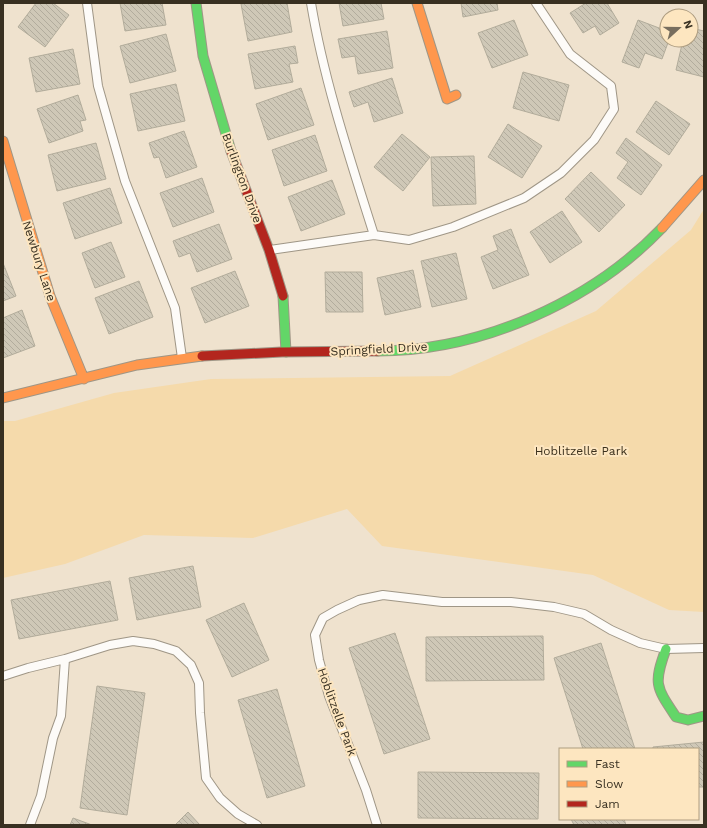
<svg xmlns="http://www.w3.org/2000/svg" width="707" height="828" font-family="'Work Sans',sans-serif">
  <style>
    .park { fill: #f5daab }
    .building { fill: url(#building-back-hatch); stroke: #b2ac9b }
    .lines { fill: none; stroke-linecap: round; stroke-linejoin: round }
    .lane-casing { stroke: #9f9686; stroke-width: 10 }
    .fast-casing { stroke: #9f9686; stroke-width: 11 }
    .slow-casing { stroke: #9f9686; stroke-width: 11 }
    .jam-casing { stroke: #9f9686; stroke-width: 11 }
    .lane { stroke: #fdfbf8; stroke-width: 8 }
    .fast { stroke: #63d668; stroke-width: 9 }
    .slow { stroke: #ff974d; stroke-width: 9 }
    .jam { stroke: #b3261e; stroke-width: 9 }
    .labels { text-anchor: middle; stroke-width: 4; stroke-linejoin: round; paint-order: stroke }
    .street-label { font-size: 12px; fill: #383021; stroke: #fde6c0 }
    .park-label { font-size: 12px; fill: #3b301c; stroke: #fde6c0 }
  </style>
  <defs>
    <pattern id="building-back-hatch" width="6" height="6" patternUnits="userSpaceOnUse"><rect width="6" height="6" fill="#cfc8b7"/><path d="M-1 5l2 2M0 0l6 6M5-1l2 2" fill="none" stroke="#b2ac9d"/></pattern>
  </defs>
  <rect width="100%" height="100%" fill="#efe2ce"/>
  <!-- park -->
  <path class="park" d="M704 209V612L669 610 593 575 382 546 347 509 253 538 144 535 65 564 3 578V421H15L114 393 211 379 450 376 596 311 691 230Z"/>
  <!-- building -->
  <path class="building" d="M36 3H53L69 15 45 47 18 27Z
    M120 3H162L166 25 125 31Z
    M248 3H287L292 32 248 41 241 4Z
    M339 3H381L384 19 343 26Z
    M461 3H497L498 10 463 17Z
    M586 3H607L619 23 600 35 595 26 583 33 570 13Z
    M514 20 528 55 492 68 478 33Z
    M638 20 667 31V40H669L662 59 645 53 639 68 622 62Z
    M691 28 704 31V77L676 70 683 40H691Z
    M387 31 393 68 358 74 355 56 342 58 338 39Z
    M166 34 176 71 130 83 120 46Z
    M295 46 298 63 289 64 293 82 255 89 248 54Z
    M73 49 80 84 36 92 29 58Z
    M523 72 569 85 559 121 513 108Z
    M392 78 403 113 374 122 368 102 354 107 349 92Z
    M176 84 185 121 138 131 130 94Z
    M301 88 314 125 268 140 256 104Z
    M78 95 86 120 80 121 83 131 49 143 37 109Z
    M656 101 690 124 669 155 636 132Z
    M508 124 542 146 522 178 488 157Z
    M184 131 197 167 166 178 159 157 154 158 149 143Z
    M402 134 430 157 403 191 374 167Z
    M315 135 327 171 284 186 272 150Z
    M626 138 662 165 641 195 617 178 628 162 616 153Z
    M96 143 106 179 57 191 48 155Z
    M474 156 476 204 433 206 431 157Z
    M591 172 625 205 599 232 565 199Z
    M202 178 214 212 173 227 160 193Z
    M332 180 345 214 301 231 288 197Z
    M110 188 122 223 75 239 63 203Z
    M562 211 582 242 550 263 530 232Z
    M219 224 232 259 197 272 190 253 179 257 173 241Z
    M511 229 529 275 493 289 481 257 498 250 493 236Z
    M111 242 125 277 95 288 82 253Z
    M456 253 467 299 432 307 421 261Z
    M3 263 16 296 3 301Z
    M413 270 421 307 385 315 377 278Z
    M235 271 249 306 205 323 191 288Z
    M325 272H362L363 312H326Z
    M139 281 153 317 109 334 95 298Z
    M22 310 35 346 3 358V318Z
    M193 566 201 607 137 620 129 578Z
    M110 581 118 620 19 639 11 600Z
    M244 603 269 660 232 677 206 620Z
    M395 633 430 739 384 754 349 648Z
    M543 636 544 680 426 681V637Z
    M601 643 635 749H583L554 658Z
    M97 686 145 693 127 815 80 808Z
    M277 689 305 786 267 798 238 700Z
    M704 742V787H698V749H653V747Z
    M418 772 539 773 538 819 418 818Z
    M188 812 200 825H175Z
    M73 818 92 825H70Z
    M571 819H624L626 825H574Z"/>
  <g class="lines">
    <defs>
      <path id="lane" d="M87 3 98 86 125 181 175 308 182 358
        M311 3C324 81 350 159 374 235L409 240 453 227 524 198 561 173 594 140 614 109 611 86 570 54 536 3
        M270 250 374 235
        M3 676 28 668 65 659
        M30 825 41 796 53 738 61 716 65 659 110 645 133 641 154 644 176 651 191 665 199 683 200 713 206 778 220 798 238 814 257 825
        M377 825 366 790 329 696 319 660 315 635 323 618 337 610 359 600 383 595 442 602H511L554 607 584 614 611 630 640 643 666 649 704 648"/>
      <path id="fast" d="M196 3 203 56 231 151
        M283 296 286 352
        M378 351C481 351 591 302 662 228
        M666 649C653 684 656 687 676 717L688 720 704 716"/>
      <path id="slow" d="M417 3 447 99 456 95
        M3 141 50 296 84 379
        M662 228 704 180
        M3 398 137 365 202 356"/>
      <path id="jam" d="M231 151 269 250 283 296
        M202 356 282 352 378 351"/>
    </defs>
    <!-- lane casing -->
    <use href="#lane" class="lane-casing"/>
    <!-- fast casing -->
    <use href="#fast" class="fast-casing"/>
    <!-- slow casing -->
    <use href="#slow" class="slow-casing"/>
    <!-- jam casing -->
    <use href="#jam" class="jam-casing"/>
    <!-- lane -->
    <use href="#lane" class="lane"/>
    <!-- fast -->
    <use href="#fast" class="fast"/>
    <!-- slow -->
    <use href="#slow" class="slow"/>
    <!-- jam -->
    <use href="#jam" class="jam"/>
  </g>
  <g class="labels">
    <!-- street labels -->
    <g class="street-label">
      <text transform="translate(242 178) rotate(70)" y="4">Burlington Drive</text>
      <text transform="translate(39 261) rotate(72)" y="4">Newbury Lane</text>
      <text transform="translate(379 349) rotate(-3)" y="4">Springfield Drive</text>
      <text transform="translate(337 712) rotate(70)" y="4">Hoblitzelle Park</text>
    </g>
    <!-- park labels -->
    <g class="park-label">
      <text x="581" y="455">Hoblitzelle Park</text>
    </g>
  </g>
  <!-- border -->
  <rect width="707" height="828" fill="none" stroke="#383021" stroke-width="8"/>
  <!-- legend -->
  <rect x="559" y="748" width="140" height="72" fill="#fde6c0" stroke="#ae9d80"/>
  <rect x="567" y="761" width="20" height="6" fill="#63d668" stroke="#ae9d80"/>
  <text x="595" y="768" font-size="12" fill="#383021">Fast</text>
  <rect x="567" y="781" width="20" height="6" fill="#ff974d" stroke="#ae9d80"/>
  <text x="595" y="788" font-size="12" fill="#383021">Slow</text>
  <rect x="567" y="801" width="20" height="6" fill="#b3261e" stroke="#ae9d80"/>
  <text x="595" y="808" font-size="12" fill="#383021">Jam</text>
  <!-- north arrow -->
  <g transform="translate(679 28) rotate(69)"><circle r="19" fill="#fde6c0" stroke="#ae9d80"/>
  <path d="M0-3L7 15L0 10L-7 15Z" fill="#786e5e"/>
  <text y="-6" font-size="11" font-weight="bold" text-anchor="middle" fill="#383021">N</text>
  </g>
</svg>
